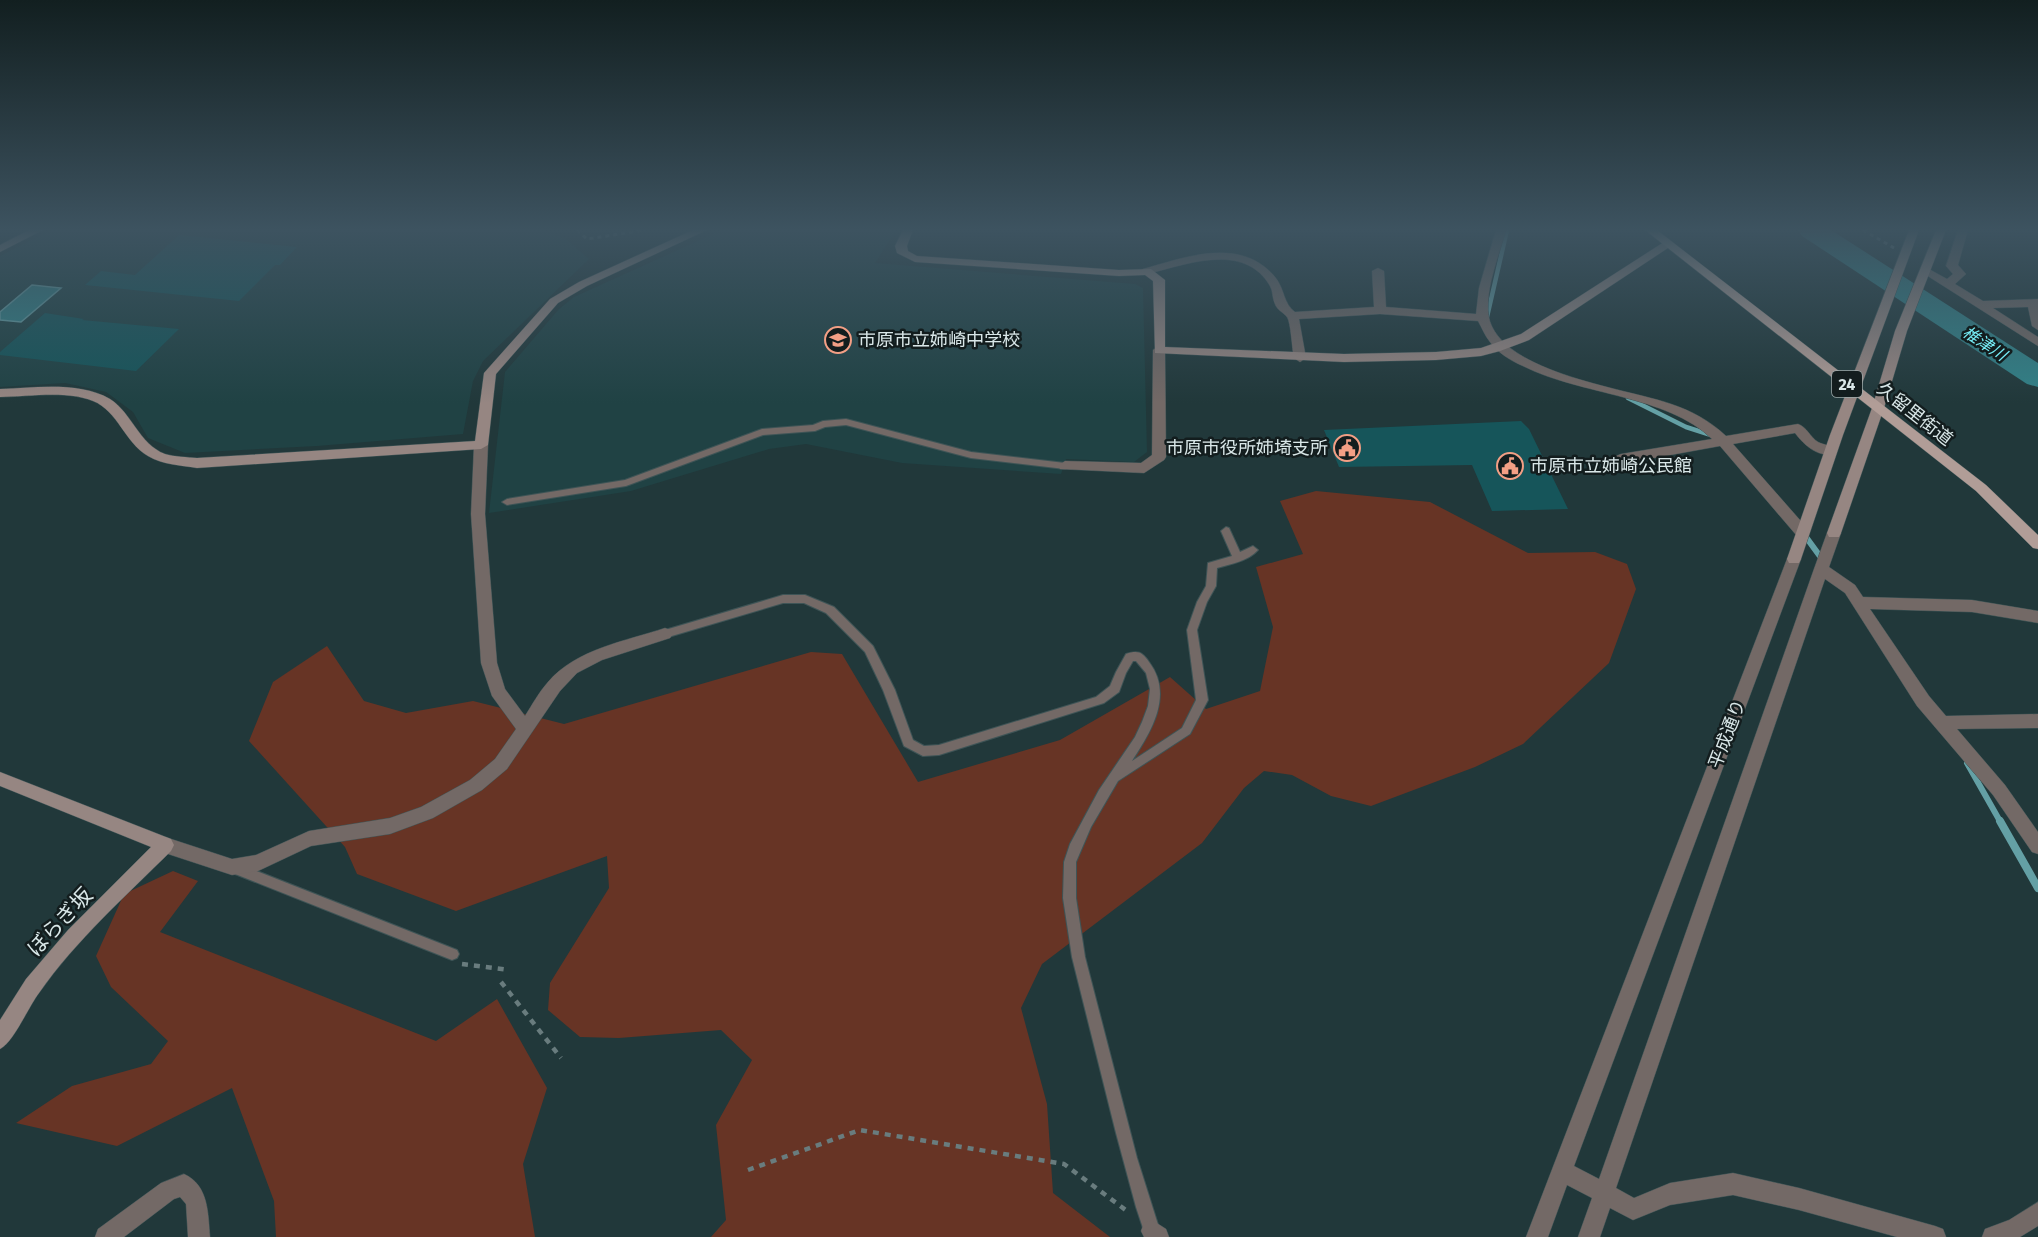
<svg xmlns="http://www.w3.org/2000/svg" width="2038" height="1237" font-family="'Fira Sans','Noto Sans JP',sans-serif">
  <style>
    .built { fill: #204244 }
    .green { fill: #673425 }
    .water { fill: #328288; stroke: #64a0a5; stroke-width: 1.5 }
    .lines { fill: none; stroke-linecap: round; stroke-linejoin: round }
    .stream-far2 { stroke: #64a0a5; stroke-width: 4.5 }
    .stream-far1 { stroke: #64a0a5; stroke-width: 6 }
    .stream { stroke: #64a0a5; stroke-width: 8 }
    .river { fill: #328288; fill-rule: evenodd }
    .building { fill: #16555a }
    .lane-casing { stroke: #3e5456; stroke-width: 2 }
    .street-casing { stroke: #3e5456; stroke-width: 1 }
    .secondary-casing { stroke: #3e5456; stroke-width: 1 }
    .primary-casing { stroke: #3e5456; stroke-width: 1 }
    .path-far1 { stroke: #697c7e; stroke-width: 3; stroke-dasharray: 4 4; stroke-linecap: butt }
    .path { stroke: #697c7e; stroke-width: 4.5; stroke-dasharray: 6 6; stroke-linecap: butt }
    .lane { fill: #736966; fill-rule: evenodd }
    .street { fill: #736966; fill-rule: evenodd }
    .secondary { fill: #968682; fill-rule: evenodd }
    .primary { fill: #b19d97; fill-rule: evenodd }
    .labels { text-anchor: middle; stroke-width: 5; stroke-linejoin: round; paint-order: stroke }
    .far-water-label { font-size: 16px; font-style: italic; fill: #76ecf5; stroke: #131d1e }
    .shield { fill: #131d1e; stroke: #9eaaab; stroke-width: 1.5 }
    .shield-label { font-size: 16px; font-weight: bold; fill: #d9e7e8 }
    .poi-label { font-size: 18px; fill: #d9e7e8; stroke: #131d1e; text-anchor: start }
    .street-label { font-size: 18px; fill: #d9e7e8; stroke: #131d1e }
    .near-street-label { font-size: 21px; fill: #d9e7e8; stroke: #131d1e }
  </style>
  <rect width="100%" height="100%" fill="#21383a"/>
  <!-- built -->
  <path class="built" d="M51 230H543L566 239 589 259 483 361 473 381 463 434 317 446 185 453 148 438 133 412 106 392 65 383 0 387V256Z
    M722 230H896L875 263 1135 284 1143 288 1147 452 1134 462 1066 459 1061 474 902 463 806 444 769 449 631 491 489 513 505 372 559 309 574 297Z"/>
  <!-- green -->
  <path class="green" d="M1316 491 1430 502 1528 553 1595 552 1627 564 1636 589 1609 663 1523 744 1475 767 1371 806 1331 796 1292 775 1264 771 1244 788 1202 843 1042 964 1021 1008 1047 1104 1053 1193 1110 1237H711L726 1220 716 1125 752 1060 721 1030 619 1038 580 1037 548 1010 550 983 609 888 607 856 456 911 357 874 345 847 249 741 273 682 327 646 364 701 406 713 473 701 564 724 811 652 842 654 918 782 1060 740 1170 677 1206 709 1260 691 1273 627 1256 567 1303 554 1280 501Z
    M173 871 198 881 160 932 436 1041 497 999 547 1088 523 1164 535 1237H276L274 1201 232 1088 117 1146 16 1123 72 1086 151 1064 168 1041 111 987 96 956 124 894Z"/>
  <!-- water -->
  <path class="water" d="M32 285 61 288 21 322 0 320V312Z"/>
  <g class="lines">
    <!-- stream-far2 -->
    <path class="stream-far2" d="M1487 317 1507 230
      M1628 398 1686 427 1711 435"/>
    <!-- stream-far1 -->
    <path class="stream-far1" d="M1803 533 1822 559
      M1967 763 2001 823"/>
    <!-- stream -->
    <path class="stream" d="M2000 821 2038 888"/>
    <!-- river -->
    <path class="river" d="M1798 230H1831L2038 363V387L2027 384 1802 236Z"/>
  </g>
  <!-- building -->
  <path class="building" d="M179 235 297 247 280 265H275L239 301 85 285 101 271 135 275Z
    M45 313 84 319 82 320 179 329 136 371 0 355V352Z
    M1521 421 1529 429 1568 509 1492 511 1472 465 1339 467 1324 430Z"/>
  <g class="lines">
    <defs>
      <path id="lane" d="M846 419 971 452 1065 463 1070 466 1065 469 971 458 846 425 825 427 815 431 763 435 626 486 507 505 502 502 507 499 625 480 762 429 813 425 823 421Z
        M1226 527 1229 528 1240 552 1253 546 1258 550C1248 561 1231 564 1217 568L1216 586 1207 602 1197 630 1208 700 1190 734 1118 781 1091 827 1076 862V898L1085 957 1137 1158 1160 1231 1157 1236 1148 1237 1144 1231 1136 1207 1116 1133 1072 957 1063 898 1064 862 1070 844 1099 790 1135 737 1142 722 1148 706 1150 689 1146 673 1136 661H1133L1126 673 1119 692 1104 703 939 755 923 756 904 746 883 690 865 652 826 613 804 603H783L665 638 661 637 660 634 661 631 665 630 783 595H805L834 607 873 646 895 690 913 740 924 746 939 745 1096 697 1110 686 1116 672 1126 654C1138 650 1142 652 1149 662 1174 695 1151 732 1132 761L1182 728 1196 700 1187 630 1197 602 1206 586 1208 563 1232 556 1221 531Z
        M234 862 457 950 459 954 457 958 452 960 230 872 228 868 230 864Z"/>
      <path id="street" d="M1496 230H1506C1499 255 1487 284 1488 310 1490 372 1626 388 1671 404 1692 411 1710 421 1726 436L1798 424C1807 427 1810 437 1818 442 1824 445 1831 445 1837 451L1835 454C1818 458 1804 445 1795 433L1733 444 1807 528 1809 532 1807 536H1797L1720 446 1621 464 1616 462 1614 459 1616 456 1621 454 1712 439C1667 395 1580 395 1523 366 1511 361 1497 352 1490 342 1485 336 1482 328 1478 321L1380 314 1299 319 1306 358 1300 362 1294 358C1292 349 1291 323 1287 317 1283 312 1277 310 1275 304 1272 298 1273 291 1270 286 1244 241 1185 265 1147 274L1141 271 1143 269C1186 257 1241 236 1275 277 1285 289 1283 303 1295 312L1374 307 1372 271 1378 268 1384 271 1386 307 1476 314 1479 288Z
        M1958 230H1968L1958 265 1966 274 1955 284 1983 301 2038 299V330L2032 326 2028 307 1993 308 2038 337V346L1923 273 1921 271 1927 268 1947 279 1953 274 1946 266Z
        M1159 346 1165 350 1166 457 1164 460 1144 473 1060 469 1058 466 1065 461 1141 463 1152 455 1153 350Z
        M481 441 488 445 485 514 497 663 505 689 525 716C532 705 539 692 548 682 576 649 626 641 665 628L670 630 673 634 670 638 602 660 577 673 560 691 507 769 482 790 433 818 390 834 311 846 258 871 232 875 159 851 156 845 159 839 165 837 232 859 256 855 309 831 390 818 421 807 470 780 495 759 516 729 492 696 481 663 471 514 474 445Z
        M1834 528 1841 533 1829 567 1855 585 1863 597 1972 600 2038 611V623L1972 612 1870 609 1929 696 1946 716 2038 714V728L1957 729 2005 785 2038 832V854L2032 852 1993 795 1917 706 1845 593 1825 579 1616 1188 1634 1198 1670 1183 1733 1173 1799 1188 1935 1226 1943 1229 1946 1237H1897L1799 1210 1733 1195 1670 1205 1633 1220 1610 1208 1600 1237H1578L1592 1198 1567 1185 1548 1237H1526L1787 559 1789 555H1799L1801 559 1574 1166 1599 1179 1814 569 1827 533Z
        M184 1174C209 1185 208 1214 210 1237H188L186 1204 180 1197 174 1199 124 1237H95L98 1229 161 1183Z
        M2038 1202V1226L2020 1237H1982L1985 1229 2009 1220Z
        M1152 1220 1166 1229 1169 1237H1144L1141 1231 1144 1223Z"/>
      <path id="secondary" d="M29 230H43L0 252V245Z
        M693 230H707L587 286 558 303 496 374 488 445 481 449 197 468C180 465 163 465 148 456 125 443 118 411 93 401 65 390 28 397 0 397V389C34 388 79 381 110 399 132 413 139 444 165 454 175 457 187 457 197 458L475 441 484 373 550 299 579 282Z
        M903 230H913L907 246 908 251 917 256 1119 270 1151 269 1165 280V347L1344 354 1436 352 1481 348 1521 334 1664 242 1668 241 1674 244 1529 340 1500 351 1481 356 1436 360 1344 362 1155 353 1153 281 1145 275 1119 276 915 262 897 253 895 246Z
        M1909 230H1919L1843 435 1801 559 1799 563H1789L1787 559 1830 435Z
        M1936 230H1946L1907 331 1884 408 1841 533 1839 537H1829L1827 533 1872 408 1895 331Z
        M0 772 171 839 174 845 171 851C126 896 76 940 39 993 29 1006 13 1043 0 1049V1020L26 979 68 930 151 847 0 786Z"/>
      <path id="primary" d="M1645 230H1657L1986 485 2038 535V549L2033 548 1976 491Z"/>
    </defs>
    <!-- lane casing -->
    <use href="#lane" class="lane-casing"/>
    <!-- street casing -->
    <use href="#street" class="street-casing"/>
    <!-- secondary casing -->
    <use href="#secondary" class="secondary-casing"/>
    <!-- primary casing -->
    <use href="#primary" class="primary-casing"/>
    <!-- path-far1 -->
    <path class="path-far1" d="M577 230 587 239 645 230
      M1863 230 1894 248"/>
    <!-- path -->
    <path class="path" d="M462 964 509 970
      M501 982 561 1058
      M748 1170 860 1130 1064 1164 1127 1211"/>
    <!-- lane -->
    <use href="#lane" class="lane"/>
    <!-- street -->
    <use href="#street" class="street"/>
    <!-- secondary -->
    <use href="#secondary" class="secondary"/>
    <!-- primary -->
    <use href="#primary" class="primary"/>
  </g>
  <!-- sky -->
  <linearGradient id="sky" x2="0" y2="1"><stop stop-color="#121f20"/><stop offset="0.57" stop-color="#3d5360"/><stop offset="1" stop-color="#3d5360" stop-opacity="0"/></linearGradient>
  <rect width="2038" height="403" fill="url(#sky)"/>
  <!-- icons -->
  <defs>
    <symbol id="school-ring" viewBox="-11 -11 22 22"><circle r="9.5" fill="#131d1e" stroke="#f39f85" stroke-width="1.5"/><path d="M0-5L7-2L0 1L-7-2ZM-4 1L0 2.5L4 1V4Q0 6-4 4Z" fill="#f39f85"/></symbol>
    <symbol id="civic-ring" viewBox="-11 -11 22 22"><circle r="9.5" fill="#131d1e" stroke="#f39f85" stroke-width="1.5"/><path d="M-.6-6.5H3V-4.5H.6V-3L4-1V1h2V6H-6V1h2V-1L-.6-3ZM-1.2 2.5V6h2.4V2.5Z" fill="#f39f85"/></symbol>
  </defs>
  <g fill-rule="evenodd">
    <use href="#school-ring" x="823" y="325" width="30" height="30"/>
    <use href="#civic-ring" x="1332" y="433" width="30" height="30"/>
    <use href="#civic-ring" x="1495" y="451" width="30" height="30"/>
  </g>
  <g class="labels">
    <!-- far-water labels -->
    <g class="far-water-label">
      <text transform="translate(1985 343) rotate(33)" y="6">椎津川</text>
    </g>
    <!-- shield labels -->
    <rect class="shield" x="1832" y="371" width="30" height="26" rx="4.5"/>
    <g class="shield-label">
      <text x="1847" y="390">24</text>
    </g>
    <!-- poi labels -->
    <g class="poi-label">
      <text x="858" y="346">市原市立姉崎中学校</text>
      <text x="1328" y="454" text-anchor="end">市原市役所姉埼支所</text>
      <text x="1530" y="472">市原市立姉崎公民館</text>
    </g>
    <!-- street labels -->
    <g class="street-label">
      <text transform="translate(1915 414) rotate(38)" y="6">久留里街道</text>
      <text transform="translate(1727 734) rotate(-69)" y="6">平成通り</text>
    </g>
    <!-- near-street labels -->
    <g class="near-street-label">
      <text transform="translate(60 922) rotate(-47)" y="7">ぼらぎ坂</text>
    </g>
  </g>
</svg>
